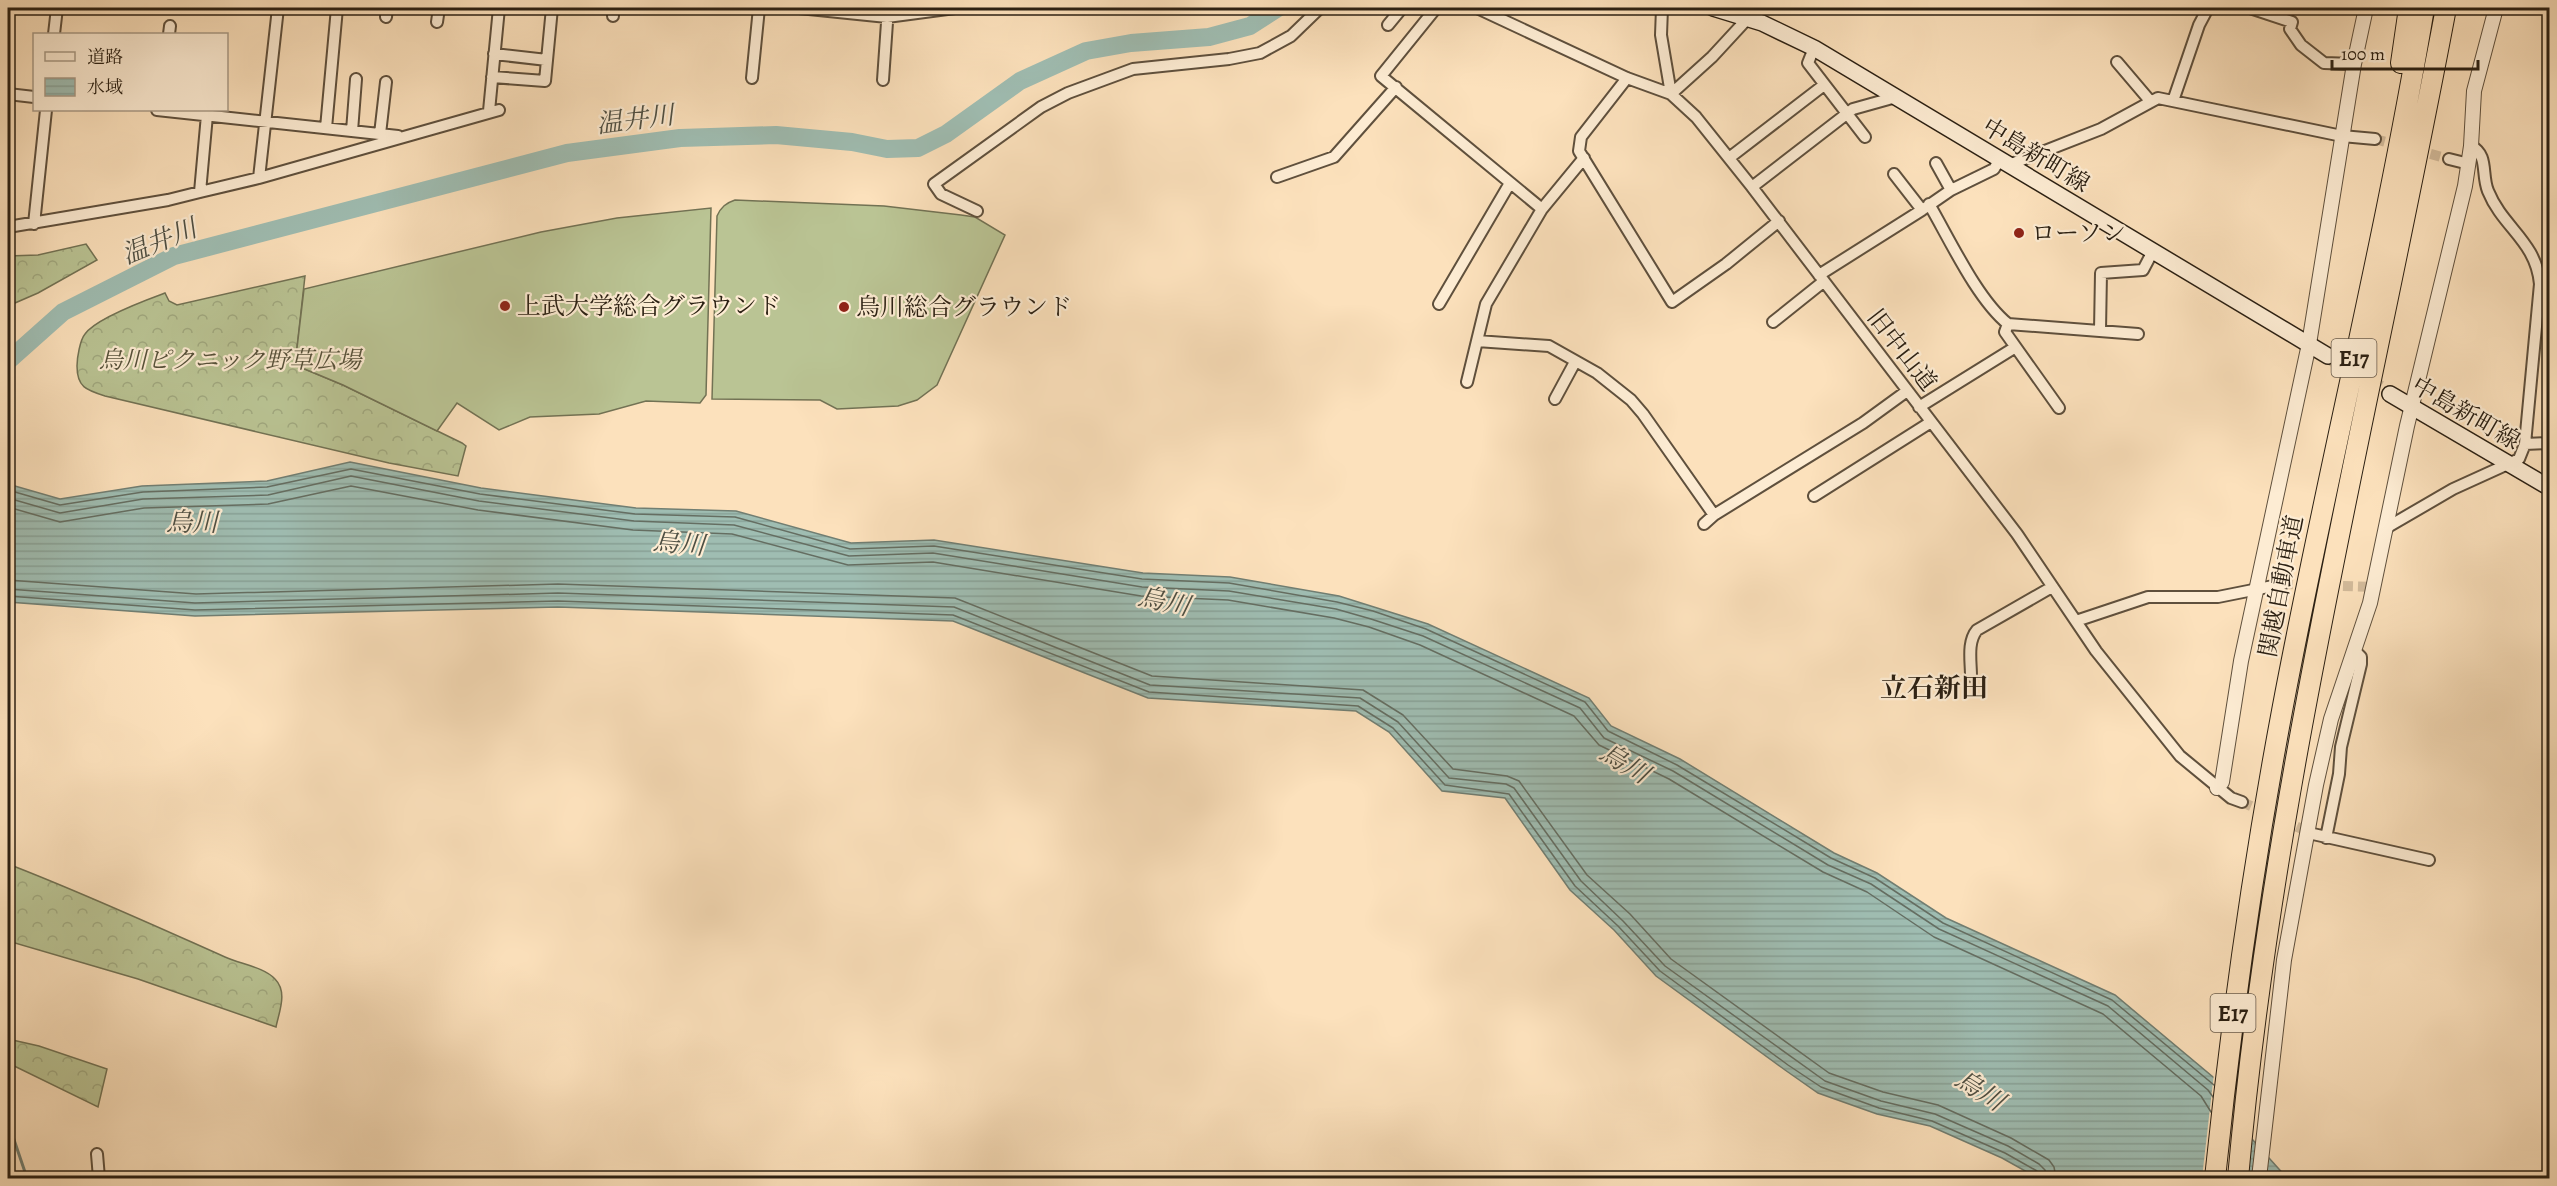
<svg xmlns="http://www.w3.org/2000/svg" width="2557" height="1186" font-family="Alegreya,'Noto Serif JP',serif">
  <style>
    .forest { fill: url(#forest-crowns); stroke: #727254; stroke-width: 1.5 }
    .pitch { fill: #bac494; stroke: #727254; stroke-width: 1.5 }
    .water { fill: url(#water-rules); stroke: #717e72; stroke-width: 1.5 }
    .pier { fill: #fce1bc }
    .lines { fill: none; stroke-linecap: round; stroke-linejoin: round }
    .shore { stroke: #656e62; stroke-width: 1.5 }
    .stream { stroke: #717e72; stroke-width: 3 }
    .river { stroke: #9fbdb2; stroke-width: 18 }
    .minor-tunnel { stroke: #d2ba9a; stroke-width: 10; stroke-dasharray: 10 5; stroke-linecap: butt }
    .secondary-tunnel { stroke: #d2ba9a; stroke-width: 15; stroke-dasharray: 15 8; stroke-linecap: butt }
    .minor-casing { stroke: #5f503d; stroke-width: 14 }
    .tertiary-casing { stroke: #5f503d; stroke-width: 16 }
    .secondary-casing { stroke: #2b2013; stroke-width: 18 }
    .motorway-casing { stroke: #2b2013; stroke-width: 22 }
    .minor { stroke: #fdecd3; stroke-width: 10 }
    .tertiary { stroke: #fdecd3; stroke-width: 14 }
    .secondary { stroke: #fdecd3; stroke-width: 15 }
    .motorway { stroke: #fce1bc; stroke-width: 20 }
    .poi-dot { fill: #8f2418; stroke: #fdecd3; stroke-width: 2 }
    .labels { text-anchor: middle; stroke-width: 4.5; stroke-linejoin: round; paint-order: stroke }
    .shield { fill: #fdecd3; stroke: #6a5d4d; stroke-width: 1.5 }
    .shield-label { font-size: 22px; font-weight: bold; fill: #2b2013 }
    .street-label { font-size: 24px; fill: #2b2013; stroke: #fdecd3 }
    .poi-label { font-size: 24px; fill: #2b2013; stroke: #fdecd3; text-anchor: start }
    .park-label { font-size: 24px; font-style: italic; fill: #56513a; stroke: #fdecd3 }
    .water-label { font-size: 26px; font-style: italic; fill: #4e4f43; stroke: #fdecd3 }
    .quarter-label { font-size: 27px; font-weight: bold; fill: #2b2013; stroke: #fdecd3 }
  </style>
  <defs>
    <pattern id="forest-crowns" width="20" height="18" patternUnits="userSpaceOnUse" patternTransform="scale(1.5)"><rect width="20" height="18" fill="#bac494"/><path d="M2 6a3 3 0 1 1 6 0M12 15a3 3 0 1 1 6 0" fill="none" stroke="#a0a87f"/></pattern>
    <pattern id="water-rules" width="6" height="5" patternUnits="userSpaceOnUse" patternTransform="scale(1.5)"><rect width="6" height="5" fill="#9fbdb2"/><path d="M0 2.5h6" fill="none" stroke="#89a298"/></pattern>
  </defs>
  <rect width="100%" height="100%" fill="#fce1bc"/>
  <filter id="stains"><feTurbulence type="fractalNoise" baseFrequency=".00333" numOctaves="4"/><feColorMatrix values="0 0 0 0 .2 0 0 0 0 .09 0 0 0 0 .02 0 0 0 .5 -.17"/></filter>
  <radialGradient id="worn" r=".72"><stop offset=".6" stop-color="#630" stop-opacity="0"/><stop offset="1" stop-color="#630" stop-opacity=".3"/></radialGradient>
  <!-- forest -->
  <path class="forest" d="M86 244 97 260 38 293 8 306V256L38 255Z
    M305 276 295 365 343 385 462 443 466 446 458 476 389 463 105 396C86 390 77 387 77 366 77 358 80 340 85 334 96 318 146 300 165 293L169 301 177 305Z
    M8 864C81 892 153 925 225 957 240 964 264 967 275 979 288 992 279 1012 276 1027L138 979 8 941Z
    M8 1039 39 1046 107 1069 98 1107 8 1063Z"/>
  <!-- pitch -->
  <path class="pitch" d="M735 200 884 206 961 215 975 217 1005 235 937 385 917 400 898 406 837 409 820 400 712 399 717 216C721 207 726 203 735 200Z
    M711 208 706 395 700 403 646 401 599 414 530 417 499 430 457 403 437 431 343 385 295 365 304 289 541 232 617 218Z"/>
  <!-- water -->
  <path class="water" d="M350 462 481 488 636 508 736 511 851 543 934 540 1143 573 1230 577 1339 596 1428 624 1589 698 1611 726 1680 759 1834 853 1877 873 1946 918 2115 995 2219 1082 2252 1139 2287 1178H2038L2002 1158 1930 1126 1877 1114 1818 1093 1785 1070 1656 976 1614 930 1570 890 1505 798 1442 791 1389 732 1356 711 1148 698 953 621 558 607 195 616 8 602V484L60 499 142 486 267 481Z"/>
  <!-- pier -->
  <path class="pier" d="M2214 1073 2221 1080 2253 1134 2248 1178H2202Z"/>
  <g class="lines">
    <!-- shore -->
    <path class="shore" d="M8 490 60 505 143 492 267 487 351 469 480 494 635 514 735 517 850 549 934 546 1142 579 1229 583 1337 602 1373 611 1426 629 1585 702 1608 731 1677 765 1831 858 1875 878 1943 923 2112 1000 2214 1085
      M8 498 60 513 143 499 268 495 351 476 479 501 634 521 734 525 849 556 933 553 1142 587 1229 591 1336 609 1371 619 1423 636 1580 708 1604 738 1673 771 1828 865 1871 884 1939 929 2108 1006 2208 1090 2213 1097
      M8 507 60 522 144 508 268 504 351 486 478 510 633 530 732 534 848 565 933 562 1141 596 1228 600 1334 618 1369 627 1420 645 1574 716 1599 745 1669 779 1823 872 1867 892 1934 937 2103 1014 2201 1096 2211 1112
      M8 580 196 594 558 584 955 598 1152 676 1363 690 1403 715 1453 769 1507 776 1519 781 1587 875 1630 914 1671 959 1829 1073 1883 1092 1938 1105 2011 1138 2049 1160 2054 1167 2056 1178
      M8 589 195 603 558 593 954 607 1150 685 1360 698 1398 722 1449 778 1506 784 1514 788 1581 881 1623 921 1665 966 1825 1081 1881 1101 1935 1114 2008 1146 2039 1164 2045 1170 2047 1178
      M8 596 195 610 558 601 953 615 1149 692 1358 706 1393 728 1445 785 1509 794 1575 886 1618 926 1660 971 1788 1065 1821 1087 1879 1108 1932 1121 2005 1153 2037 1171 2039 1178"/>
    <!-- stream -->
    <path class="stream" d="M8 1122 27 1178"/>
    <!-- river -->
    <path class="river" d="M8 361 63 312 174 256 567 153 680 138 776 135 852 142 887 149 918 148 946 134 1020 81 1086 51 1131 43 1209 37 1250 26 1278 8"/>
    <!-- minor-tunnel -->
    <path class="minor-tunnel" d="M2375 139 2401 146
      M2416 150 2449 159
      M2283 584 2373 587
      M2242 802 2313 834"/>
    <!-- secondary-tunnel -->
    <path class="secondary-tunnel" d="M2328 356 2390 394"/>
    <defs>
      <path id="minor" d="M799 8 887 17 955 8
        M1436 8 1381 76 1542 209
        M1477 8 1627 78 1671 94 1696 117 1752 187 2017 534 2096 651 2180 756 2231 798 2242 802
        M1662 8 1661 35 1671 94 1712 57 1748 18
        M2250 8 2292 22 2290 29 2301 45 2324 63 2354 64
        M613 16V8
        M386 17 387 8
        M437 22 439 8
        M1388 25 1402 8
        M54 34 57 8
        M169 34 170 26
        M1814 48 1808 63 1865 137
        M494 54 547 60
        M2117 62 2151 102
        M492 77 545 81 552 8
        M752 78 759 8
        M1627 78 1581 137 1579 151 1672 302 1726 264 1779 221
        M883 80 888 8
        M8 94 34 97
        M2173 101 2199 25 2208 8
        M157 110 398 136
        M489 111 499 8
        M326 128 337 8
        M352 131 356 79
        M380 134 386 82
        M1729 158 1824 85
        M2449 159 2469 164
        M1936 163 1951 190
        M2009 165 2101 129 2158 98 2342 136 2375 139
        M1894 174 1922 210
        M1277 177 1334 157 1396 87
        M259 178 278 8
        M1752 187 1853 109 1896 97
        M200 192 207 115
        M1929 204C1950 240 1977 299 2008 324L2138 334
        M977 211 941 194 934 184 1041 107 1068 93 1133 69 1229 59 1260 53 1291 36 1320 8
        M34 224 46 110
        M8 227 168 200 200 192 259 178 499 110
        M1819 275 1922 210 1951 190 1994 169 2000 159
        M1439 304 1510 183
        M1773 322 1823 282
        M2008 324 2005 332 2059 408
        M2100 330 2101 273 2143 270 2153 251
        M1477 341 1549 346 1597 373 1631 400 1643 414 1714 515
        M1467 382 1486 304 1542 209 1584 158
        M1555 399 1575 362
        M1919 407 2014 348
        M2525 444 2550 443
        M1814 496 1931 422
        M1704 524 1714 515 1863 423 1907 391
        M2386 528 2453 489 2519 459 2525 444 2540 284C2536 241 2503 228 2488 191 2481 174 2489 155 2471 146
        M2076 621 2148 597H2218L2283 584
        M1971 676C1971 661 1967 642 1977 630L2052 587
        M2313 834 2429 860
        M2326 838 2339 774 2341 747 2361 664V657L2355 651
        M97 1154 99 1178"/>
      <path id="tertiary" d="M2217 788 2222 782 2241 661 2309 344 2354 64 2366 8
        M2259 1178 2284 960 2316 785 2331 719 2370 603 2407 426 2465 186 2471 146 2474 91 2496 8"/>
      <path id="secondary" d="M1713 8 1762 23 1814 48 2328 356
        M2390 394 2550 488"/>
      <path id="motorway" d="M2401 63 2409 8
        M2215 1178C2231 1022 2253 866 2282 711 2326 476 2385 243 2424 8
        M2238 1178C2273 783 2373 397 2446 8"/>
    </defs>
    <!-- minor casing -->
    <use href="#minor" class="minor-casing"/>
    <!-- tertiary casing -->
    <use href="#tertiary" class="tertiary-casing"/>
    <!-- secondary casing -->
    <use href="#secondary" class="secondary-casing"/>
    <!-- motorway casing -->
    <use href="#motorway" class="motorway-casing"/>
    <!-- minor -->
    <use href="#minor" class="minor"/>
    <!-- tertiary -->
    <use href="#tertiary" class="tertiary"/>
    <!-- secondary -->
    <use href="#secondary" class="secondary"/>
    <!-- motorway -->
    <use href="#motorway" class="motorway"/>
  </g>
  <!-- markers -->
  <g class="poi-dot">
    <circle cx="2019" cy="233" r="6"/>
    <circle cx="505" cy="306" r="6"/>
    <circle cx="844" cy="307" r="6"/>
  </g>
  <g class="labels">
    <!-- shield labels -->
    <g class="shield">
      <rect x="2331.5" y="339" width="45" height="38" rx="4.5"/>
      <rect x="2210.5" y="994" width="45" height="38" rx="4.5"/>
    </g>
    <g class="shield-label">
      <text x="2354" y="366">E17</text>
      <text x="2233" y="1021">E17</text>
    </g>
    <!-- street labels -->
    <g class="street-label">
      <text transform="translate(2036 155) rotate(31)" y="8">中島新町線</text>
      <text transform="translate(1902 350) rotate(52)" y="8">旧中山道</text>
      <text transform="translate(2466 413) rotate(30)" y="8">中島新町線</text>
      <text transform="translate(2281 586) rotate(-79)" y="8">関越自動車道</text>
    </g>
    <!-- poi labels -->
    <g class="poi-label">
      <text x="2031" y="241">ローソン</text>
      <text x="517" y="314">上武大学総合グラウンド</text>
      <text x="856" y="315">烏川総合グラウンド</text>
    </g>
    <!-- park labels -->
    <g class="park-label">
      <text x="230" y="368">烏川ピクニック野草広場</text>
    </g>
    <!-- water labels -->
    <g class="water-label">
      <text transform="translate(635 119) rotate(-7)" y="9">温井川</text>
      <text transform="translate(159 241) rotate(-22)" y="9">温井川</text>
      <text x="192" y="531">烏川</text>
      <text transform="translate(679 543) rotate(5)" y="9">烏川</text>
      <text transform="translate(1164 601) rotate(12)" y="9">烏川</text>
      <text transform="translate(1625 763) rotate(31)" y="9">烏川</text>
      <text transform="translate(1980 1090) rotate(32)" y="9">烏川</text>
    </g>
    <!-- quarter labels -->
    <g class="quarter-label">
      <text x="1934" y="697">立石新田</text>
    </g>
  </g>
  <!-- margin -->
  <rect width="2557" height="1186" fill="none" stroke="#fce1bc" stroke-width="30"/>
  <rect x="9" y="9" width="2539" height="1168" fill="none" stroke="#2b2013" stroke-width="3"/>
  <rect x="15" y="15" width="2527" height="1156" fill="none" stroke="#2b2013" stroke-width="1.5"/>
  <!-- legend -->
  <rect x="33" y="33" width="195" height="78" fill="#fdecd3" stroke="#a99a86" stroke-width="1.5"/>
  <rect x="45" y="52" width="30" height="9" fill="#fdecd3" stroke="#a99a86" stroke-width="1.5"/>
  <text x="87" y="63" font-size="18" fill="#2b2013">道路</text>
  <rect x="45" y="78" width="30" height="18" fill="url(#water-rules)" stroke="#a99a86" stroke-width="1.5"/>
  <text x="87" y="93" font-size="18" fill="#2b2013">水域</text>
  <!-- scale -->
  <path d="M2332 60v9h146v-9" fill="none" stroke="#2b2013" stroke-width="3"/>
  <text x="2341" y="60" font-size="18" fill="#2b2013" stroke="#fdecd3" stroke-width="4.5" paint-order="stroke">100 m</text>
  <rect width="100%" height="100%" filter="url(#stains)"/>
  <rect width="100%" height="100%" fill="url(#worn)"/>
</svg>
